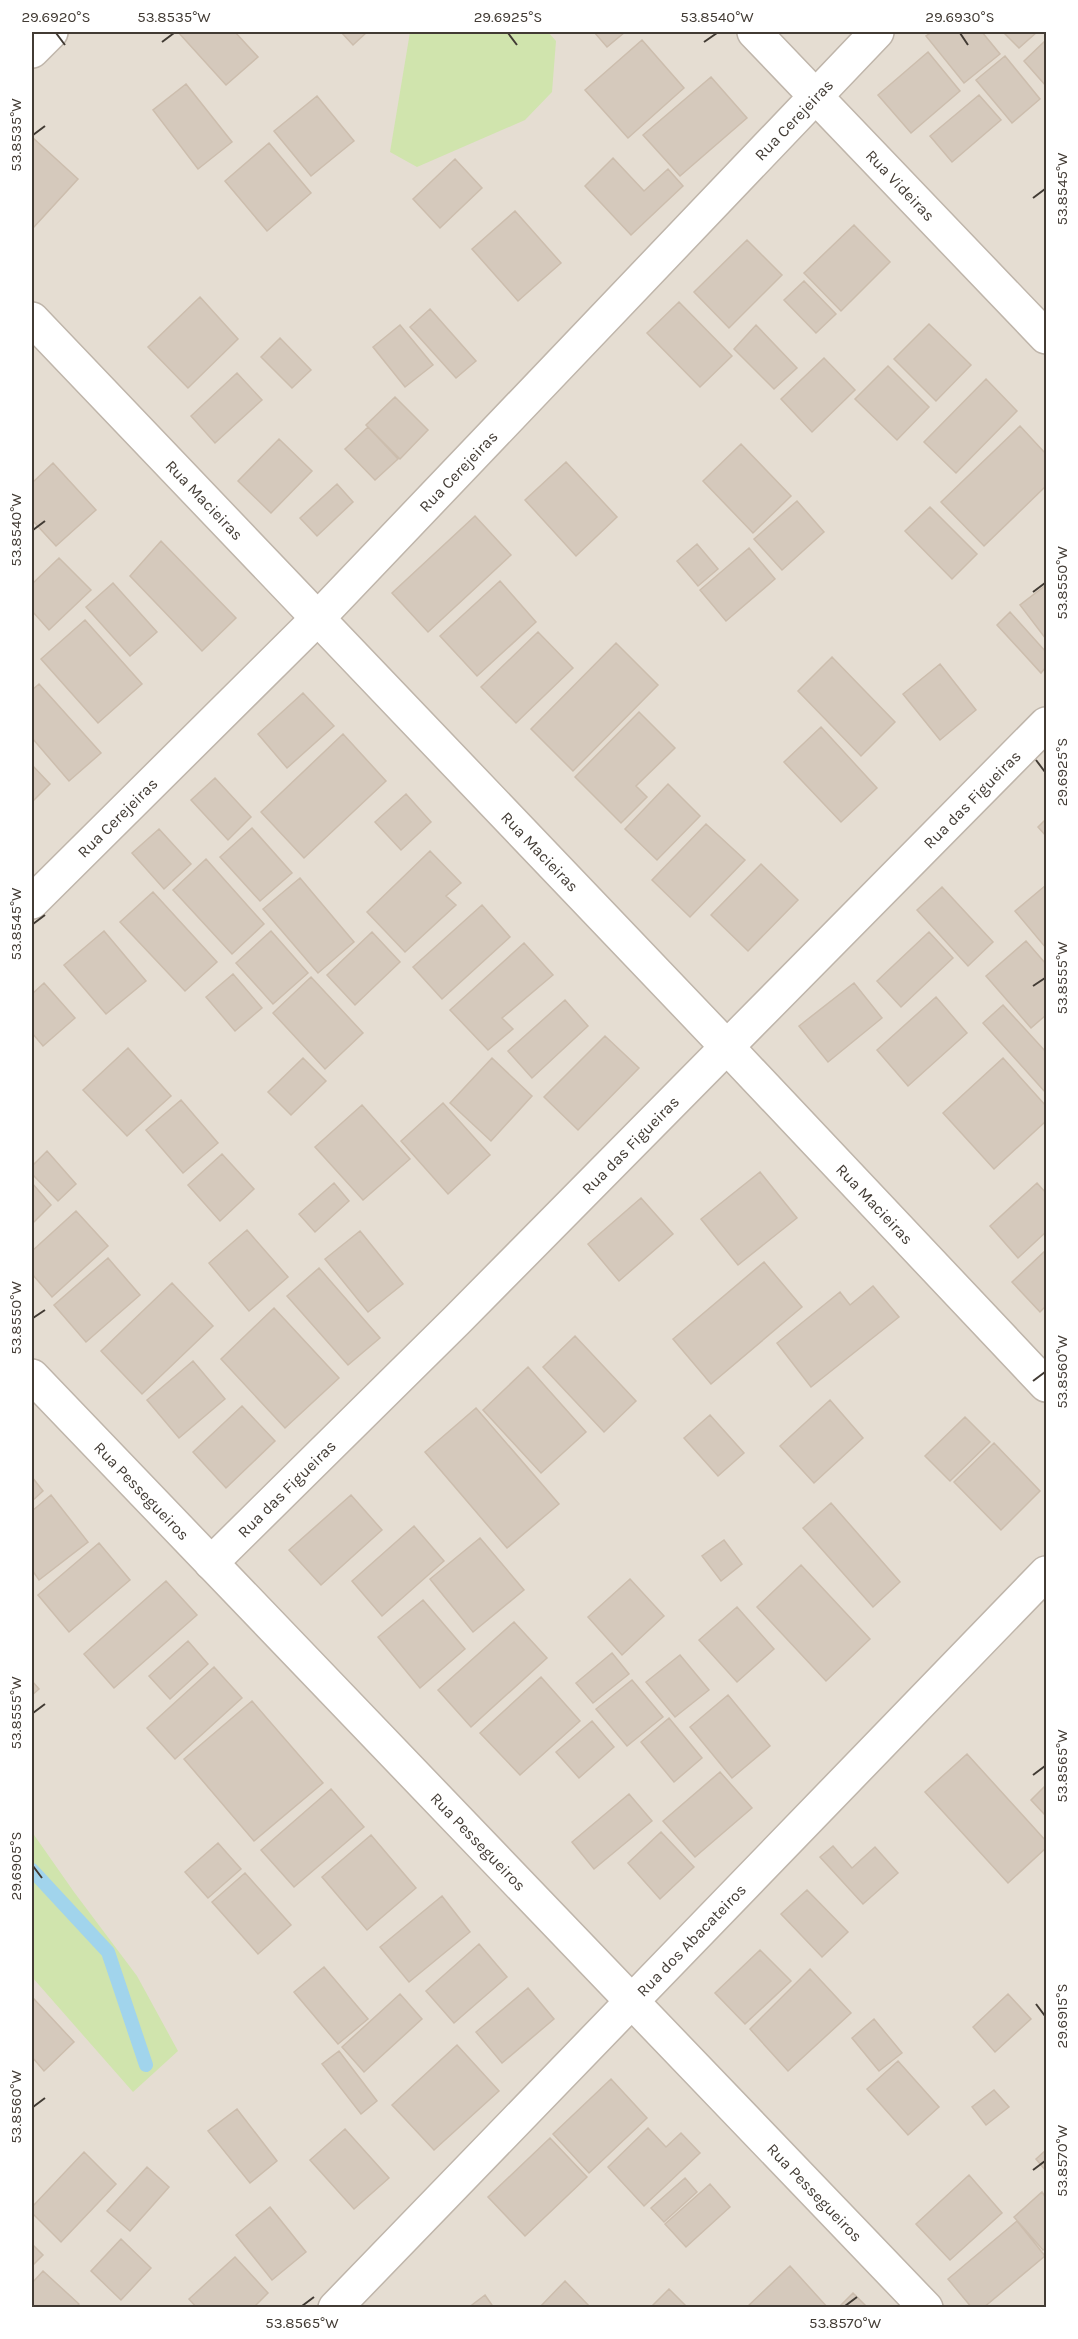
<svg xmlns="http://www.w3.org/2000/svg" width="1078" height="2339" font-family="Karla,sans-serif">
  <style>
    .residential { fill: #e5ddd2 }
    .green { fill: #d0e4ad }
    .lines { fill: none; stroke-linecap: round; stroke-linejoin: round }
    .stream { stroke: #a1d4ec; stroke-width: 14 }
    .building { fill: #d5c9bc; stroke: #ccbdad; stroke-width: 1.5 }
    .minor-casing { stroke: #bfb5aa; stroke-width: 36 }
    .minor { stroke: #fff; stroke-width: 33 }
    .ticks { fill: none; stroke: #423b34; stroke-width: 2 }
    .labels { text-anchor: middle; stroke-width: 5; stroke-linejoin: round; paint-order: stroke }
    .street-label { font-size: 16px; fill: #423b34; stroke: #fff }
    .neatline { fill: none; stroke: #423b34; stroke-width: 2 }
    .ticks-label { font-size: 15px; text-anchor: middle; fill: #423b34 }
  </style>
  <rect width="100%" height="100%" fill="#f1ece3"/>
  <!-- residential -->
  <path class="residential" d="M32 32H1046V2307H32Z"/>
  <!-- green -->
  <path class="green" d="M410 32H548L556 41 552 92 525 120 417 167 390 152Z
    M32 1832 74 1892 137 1976 178 2051 133 2092 32 1977Z"/>
  <g class="lines">
    <!-- stream -->
    <path class="stream" d="M32 1870 108 1952 146 2065"/>
  </g>
  <!-- building -->
  <path class="building" d="M178 32H235L258 57 226 85Z
    M341 32H367L353 45Z
    M594 32H625L607 47Z
    M932 32H982L1000 54 964 83 926 36Z
    M1003 32H1037L1019 48Z
    M642 40 684 88 628 138 585 90Z
    M1046 40V86L1024 61Z
    M928 52 960 91 911 133 878 95Z
    M1005 56 1040 99 1012 123 976 80Z
    M711 77 747 118 680 176 643 135Z
    M186 84 232 142 198 169 153 110Z
    M979 95 1001 120 952 162 930 136Z
    M317 96 354 141 311 176 274 131Z
    M32 137 78 179 34 227 32 225Z
    M269 143 311 193 267 231 225 181Z
    M613 158 644 191 668 169 683 186 631 235 585 186Z
    M455 159 482 188 440 228 413 199Z
    M515 211 561 263 518 301 472 249Z
    M854 225 890 262 841 311 804 273Z
    M747 240 782 275 729 328 694 292Z
    M804 281 836 314 816 333 784 300Z
    M200 297 238 339 188 388 148 347Z
    M679 302 732 356 700 387 647 333Z
    M430 309 476 361 456 378 410 327Z
    M929 324 971 365 936 401 894 359Z
    M400 325 433 365 405 387 373 347Z
    M756 325 797 368 774 389 734 349Z
    M280 338 311 370 292 388 261 357Z
    M824 358 855 390 812 432 781 399Z
    M888 366 929 407 897 440 855 399Z
    M237 373 262 400 215 443 191 416Z
    M986 379 1017 411 956 473 924 442Z
    M395 397 428 430 400 459 366 425Z
    M1020 426 1046 454V486L984 546 941 502Z
    M368 427 398 459 375 480 345 449Z
    M279 439 312 471 271 513 238 481Z
    M741 444 791 496 753 533 703 481Z
    M566 462 617 517 576 556 525 500Z
    M53 463 96 510 56 546 32 520V483Z
    M337 484 353 502 317 536 300 518Z
    M797 501 824 532 782 570 754 539Z
    M930 507 977 554 952 579 905 531Z
    M475 516 511 555 428 632 392 593Z
    M161 541 236 618 202 651 130 576Z
    M697 544 718 569 698 586 677 561Z
    M749 548 775 579 726 621 700 590Z
    M59 558 91 590 49 630 32 611V584Z
    M500 581 536 622 477 676 440 636Z
    M113 583 157 632 130 656 86 607Z
    M1046 585V639L1020 605Z
    M1010 612 1046 652V667L1041 673 997 625Z
    M85 620 142 684 98 723 41 659Z
    M538 632 573 668 516 723 481 687Z
    M616 643 658 685 573 771 531 729Z
    M832 657 895 722 861 756 798 691Z
    M940 664 976 710 940 740 903 694Z
    M39 684 101 753 69 781 32 738V690Z
    M303 693 334 726 287 768 258 734Z
    M639 712 675 748 636 786 647 797 621 823 575 777Z
    M821 727 877 788 841 822 784 762Z
    M343 734 386 781 304 858 261 812Z
    M32 765 50 784 32 802Z
    M215 778 251 817 228 840 191 800Z
    M668 784 700 816 657 860 625 829Z
    M406 794 431 822 401 850 375 822Z
    M1046 819V836L1038 827Z
    M706 824 745 860 690 917 652 880Z
    M252 828 292 873 260 901 220 857Z
    M159 829 191 864 164 889 132 853Z
    M430 851 461 883 446 896 456 905 405 952 367 912Z
    M206 859 264 924 232 954 173 890Z
    M761 864 798 900 748 951 711 915Z
    M300 878 354 942 318 973 263 909Z
    M1046 885V948L1015 911Z
    M942 887 993 942 968 966 917 910Z
    M153 892 217 962 185 991 120 922Z
    M482 905 510 937 442 999 413 967Z
    M104 931 146 981 106 1014 64 965Z
    M271 931 308 973 273 1004 236 963Z
    M372 932 400 962 355 1005 327 975Z
    M929 932 953 958 901 1007 877 981Z
    M1026 941 1046 964V1015L1031 1028 986 976Z
    M524 943 553 975 502 1018 513 1029 488 1050 450 1010Z
    M233 974 262 1008 235 1031 206 997Z
    M311 977 363 1033 325 1069 273 1013Z
    M44 983 75 1018 43 1046 32 1033V994Z
    M854 983 882 1018 828 1062 799 1026Z
    M936 997 967 1033 908 1086 877 1050Z
    M565 1000 588 1026 532 1078 508 1051Z
    M1003 1005 1046 1052V1093L983 1023Z
    M605 1036 639 1068 578 1130 544 1097Z
    M128 1048 171 1096 127 1136 83 1090Z
    M303 1058 326 1081 291 1115 268 1092Z
    M492 1058 532 1096 491 1141 450 1103Z
    M1003 1058 1046 1106V1121L994 1169 943 1113Z
    M181 1100 218 1143 183 1173 146 1130Z
    M443 1103 490 1155 448 1194 401 1141Z
    M362 1105 410 1159 363 1200 315 1147Z
    M47 1151 76 1184 58 1201 32 1174V1166Z
    M222 1154 254 1189 220 1221 188 1185Z
    M760 1172 797 1218 738 1265 701 1219Z
    M32 1183 51 1205 32 1224Z
    M334 1183 349 1201 315 1232 299 1214Z
    M1037 1183 1046 1193V1232L1018 1258 990 1226Z
    M641 1198 673 1234 619 1281 588 1244Z
    M76 1211 108 1246 52 1297 32 1274V1251Z
    M247 1230 288 1277 249 1311 209 1263Z
    M360 1231 403 1284 368 1312 325 1259Z
    M1046 1250V1306L1040 1312 1012 1282Z
    M108 1258 140 1295 86 1342 54 1305Z
    M764 1262 802 1307 711 1384 673 1339Z
    M319 1268 380 1338 348 1365 287 1296Z
    M172 1283 213 1326 142 1394 101 1351Z
    M873 1286 899 1317 811 1387 777 1343 840 1292 850 1305Z
    M274 1308 339 1378 285 1428 221 1359Z
    M575 1336 636 1401 604 1432 543 1367Z
    M193 1361 225 1399 179 1438 147 1400Z
    M528 1367 586 1432 541 1473 483 1410Z
    M830 1400 863 1438 814 1483 780 1446Z
    M242 1406 275 1441 226 1488 193 1452Z
    M476 1408 559 1504 507 1548 425 1452Z
    M710 1415 744 1453 718 1476 684 1438Z
    M965 1417 990 1442 950 1481 925 1456Z
    M994 1443 1040 1491 1001 1530 954 1482Z
    M32 1477 43 1491 32 1501Z
    M51 1495 88 1542 39 1580 32 1570V1511Z
    M351 1495 382 1530 321 1585 289 1550Z
    M831 1503 900 1582 873 1607 803 1528Z
    M414 1526 444 1561 382 1616 352 1581Z
    M480 1538 524 1590 473 1632 430 1579Z
    M724 1540 742 1564 721 1581 702 1556Z
    M99 1543 130 1580 69 1632 38 1595Z
    M801 1565 870 1639 826 1681 757 1607Z
    M630 1579 664 1616 622 1655 588 1617Z
    M166 1581 197 1615 114 1688 84 1654Z
    M423 1600 465 1649 420 1688 378 1637Z
    M737 1607 774 1649 737 1682 699 1640Z
    M514 1622 547 1658 471 1727 438 1690Z
    M188 1641 208 1664 170 1699 149 1676Z
    M612 1653 629 1674 593 1703 576 1683Z
    M680 1655 709 1690 675 1717 646 1682Z
    M214 1667 242 1698 175 1759 147 1728Z
    M541 1677 580 1721 520 1775 480 1733Z
    M632 1680 663 1717 627 1746 596 1709Z
    M32 1681 39 1689 32 1695Z
    M728 1695 770 1746 732 1778 690 1727Z
    M252 1701 323 1783 254 1841 184 1759Z
    M669 1718 702 1758 674 1782 641 1742Z
    M592 1721 614 1747 579 1778 556 1752Z
    M967 1754 1046 1841V1848L1008 1883 925 1792Z
    M720 1772 752 1808 695 1857 663 1821Z
    M1046 1785V1816L1031 1800Z
    M331 1789 364 1827 294 1887 261 1850Z
    M629 1794 652 1821 594 1869 572 1842Z
    M661 1832 694 1867 660 1899 628 1863Z
    M371 1835 416 1888 367 1930 322 1877Z
    M218 1843 241 1869 208 1898 185 1872Z
    M833 1846 852 1868 875 1847 898 1873 863 1904 820 1857Z
    M245 1873 291 1925 258 1954 212 1902Z
    M807 1890 848 1932 822 1957 781 1914Z
    M442 1896 470 1932 409 1982 380 1947Z
    M479 1944 507 1977 454 2023 426 1991Z
    M760 1950 791 1981 745 2024 715 1993Z
    M324 1967 368 2019 338 2044 294 1992Z
    M810 1969 851 2013 788 2071 750 2029Z
    M528 1988 554 2019 502 2063 476 2032Z
    M400 1994 422 2019 364 2072 342 2047Z
    M1008 1994 1031 2019 995 2052 973 2027Z
    M34 1999 74 2042 44 2071 32 2057V2001Z
    M874 2019 902 2053 879 2071 852 2038Z
    M457 2045 499 2091 434 2150 392 2105Z
    M339 2051 377 2101 361 2114 322 2064Z
    M898 2061 939 2107 908 2135 867 2089Z
    M611 2079 647 2118 589 2173 553 2134Z
    M994 2090 1009 2107 986 2125 972 2107Z
    M237 2109 277 2161 250 2183 208 2131Z
    M648 2128 666 2147 681 2133 700 2153 644 2206 608 2167Z
    M345 2129 389 2178 354 2209 310 2160Z
    M550 2138 587 2177 525 2236 488 2197Z
    M1046 2150V2171L1036 2159Z
    M84 2152 116 2184 61 2242 32 2213V2207Z
    M147 2167 169 2187 130 2231 107 2211Z
    M969 2175 1002 2213 950 2260 916 2224Z
    M685 2178 697 2192 664 2222 651 2208Z
    M710 2184 730 2207 686 2247 665 2224Z
    M1042 2192 1046 2198V2248L1043 2250 1014 2217Z
    M270 2207 306 2252 272 2280 236 2235Z
    M1017 2221 1045 2256 983 2308H972L948 2279Z
    M121 2239 151 2268 121 2300 91 2271Z
    M32 2244 43 2255 32 2266Z
    M235 2257 268 2293 253 2308H197L189 2299Z
    M790 2266 828 2308H746Z
    M43 2271 79 2304 76 2308H32V2283Z
    M565 2281 591 2308H539Z
    M669 2289 688 2308H650Z
    M853 2293 868 2308H838Z
    M485 2295 494 2308H468Z"/>
  <g class="lines">
    <defs>
      <g id="minor">
        <path id="s1" d="M754 32 1046 337"/>
        <path d="M32 51 51 32"/>
        <path id="s2" d="M32 319 727 1047 1046 1385"/>
        <path id="s3" d="M32 902 317 619 877 32"/>
        <path id="s4" d="M32 1376 926 2308"/>
        <path id="s5" d="M211 1563 457 1320 1046 724"/>
        <path id="s6" d="M335 2308 1046 1573"/>
      </g>
    </defs>
    <!-- minor casing -->
    <use href="#minor" class="minor-casing"/>
    <!-- minor -->
    <use href="#minor" class="minor"/>
  </g>
  <!-- ticks -->
  <path class="ticks" d="M56 33 65 45M508 33 517 45M960 33 968 45M162 42 174 33M704 42 717 33M33 135 45 126M1033 198 1045 189M33 530 45 521M1033 592 1045 583M1036 760 1045 772M33 924 45 915M1033 986 1045 978M33 1318 45 1310M1033 1381 1045 1372M33 1713 45 1704M1033 1775 1045 1766M33 1866 42 1878M1036 2004 1045 2016M33 2107 45 2098M1033 2170 1045 2161M302 2306 314 2297M845 2306 857 2297"/>
  <g class="labels">
    <!-- street labels -->
    <g class="street-label">
      <text dy="6" stroke="none"><textPath href="#s3" startOffset="1092">Rua Cerejeiras</textPath></text>
      <text dy="6" stroke="none"><textPath href="#s1" startOffset="212">Rua Videiras</textPath></text>
      <text dy="6" stroke="none"><textPath href="#s3" startOffset="606">Rua Cerejeiras</textPath></text>
      <text dy="6" stroke="none"><textPath href="#s2" startOffset="250">Rua Macieiras</textPath></text>
      <text dy="6" stroke="none"><textPath href="#s5" startOffset="1078">Rua das Figueiras</textPath></text>
      <text dy="6" stroke="none"><textPath href="#s3" startOffset="120">Rua Cerejeiras</textPath></text>
      <text dy="6" stroke="none"><textPath href="#s2" startOffset="736">Rua Macieiras</textPath></text>
      <text dy="6" stroke="none"><textPath href="#s5" startOffset="592">Rua das Figueiras</textPath></text>
      <text dy="6" stroke="none"><textPath href="#s2" startOffset="1222">Rua Macieiras</textPath></text>
      <text dy="6" stroke="none"><textPath href="#s5" startOffset="106">Rua das Figueiras</textPath></text>
      <text dy="6" stroke="none"><textPath href="#s4" startOffset="159">Rua Pessegueiros</textPath></text>
      <text dy="6" stroke="none"><textPath href="#s4" startOffset="645">Rua Pessegueiros</textPath></text>
      <text dy="6" stroke="none"><textPath href="#s6" startOffset="512">Rua dos Abacateiros</textPath></text>
      <text dy="6" stroke="none"><textPath href="#s4" startOffset="1131">Rua Pessegueiros</textPath></text>
    </g>
  </g>
  <!-- border -->
  <rect width="1078" height="2339" fill="none" stroke="#ffffff" stroke-width="66"/>
  <rect x="33" y="33" width="1012" height="2273" class="neatline"/>
  <g class="ticks-label">
    <text x="56" y="22">29.6920°S</text>
    <text x="174" y="22">53.8535°W</text>
    <text x="508" y="22">29.6925°S</text>
    <text x="717" y="22">53.8540°W</text>
    <text x="960" y="22">29.6930°S</text>
    <text transform="translate(16 135) rotate(-90)" y="5">53.8535°W</text>
    <text transform="translate(1062 189) rotate(-90)" y="5">53.8545°W</text>
    <text transform="translate(16 530) rotate(-90)" y="5">53.8540°W</text>
    <text transform="translate(1062 583) rotate(-90)" y="5">53.8550°W</text>
    <text transform="translate(1062 772) rotate(-90)" y="5">29.6925°S</text>
    <text transform="translate(16 924) rotate(-90)" y="5">53.8545°W</text>
    <text transform="translate(1062 978) rotate(-90)" y="5">53.8555°W</text>
    <text transform="translate(16 1318) rotate(-90)" y="5">53.8550°W</text>
    <text transform="translate(1062 1372) rotate(-90)" y="5">53.8560°W</text>
    <text transform="translate(16 1713) rotate(-90)" y="5">53.8555°W</text>
    <text transform="translate(1062 1766) rotate(-90)" y="5">53.8565°W</text>
    <text transform="translate(16 1866) rotate(-90)" y="5">29.6905°S</text>
    <text transform="translate(1062 2016) rotate(-90)" y="5">29.6915°S</text>
    <text transform="translate(16 2107) rotate(-90)" y="5">53.8560°W</text>
    <text transform="translate(1062 2161) rotate(-90)" y="5">53.8570°W</text>
    <text x="302" y="2328">53.8565°W</text>
    <text x="845" y="2328">53.8570°W</text>
  </g>
</svg>
